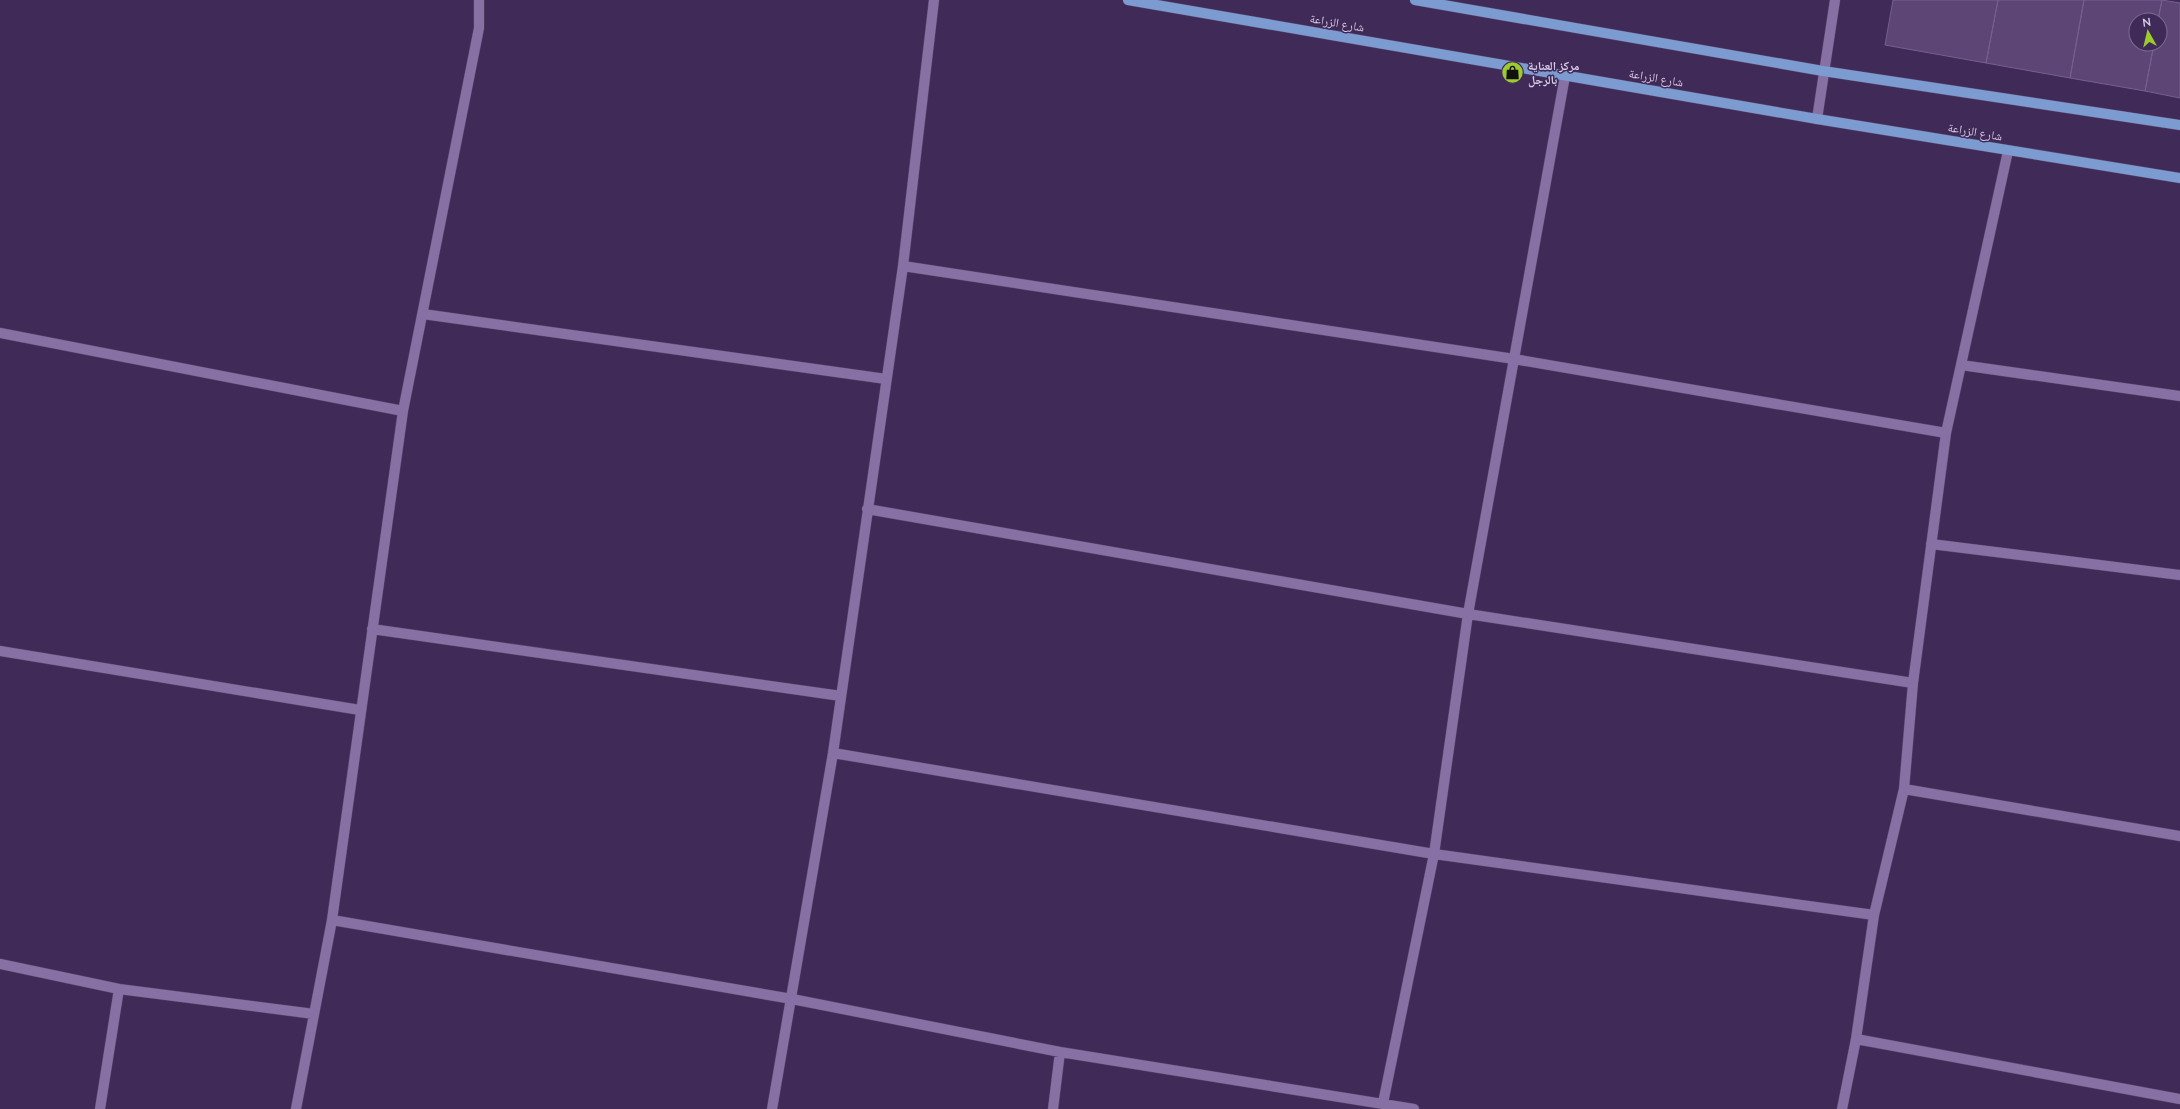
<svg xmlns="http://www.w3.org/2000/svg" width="2180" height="1109" font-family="Lato,'Noto Naskh Arabic',sans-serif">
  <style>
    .building { fill: #5d4676; stroke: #765f91 }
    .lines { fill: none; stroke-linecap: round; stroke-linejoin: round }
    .minor-casing { stroke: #58456c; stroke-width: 11 }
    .major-casing { stroke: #58456c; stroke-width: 11 }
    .minor { stroke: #8770a3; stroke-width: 10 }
    .major { stroke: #7c9bd1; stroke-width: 10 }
    .labels { text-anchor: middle; stroke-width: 3; stroke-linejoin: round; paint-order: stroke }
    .street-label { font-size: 12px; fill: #d9cde9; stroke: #402a57 }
    .poi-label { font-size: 12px; font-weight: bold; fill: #d9cde9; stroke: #402a57; text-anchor: start }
  </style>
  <rect width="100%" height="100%" fill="#402a57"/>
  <!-- building -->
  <path class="building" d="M1893 0H1998L1986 63 1885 45Z
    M1998 0H2084L2070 78 1986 63Z
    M2084 0H2162L2158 20H2136V44H2154L2145 91 2070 78Z
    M2162 0 2180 3V98L2145 91 2154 44H2160V20H2158Z"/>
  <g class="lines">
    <defs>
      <path id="minor" d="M1817 119 1835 0
        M903 266 1514 359 1946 433
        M423 314 886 379
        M0 333 403 411
        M1961 365 2180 396
        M867 509 1468 614 1913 683
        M1931 544 2180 575
        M372 629 841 696
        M0 651 360 710
        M833 753 1434 854 1874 915
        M1904 789 2180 836
        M332 920 792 999 1060 1052 1414 1109
        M0 964 119 989 314 1014
        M1856 1039 2180 1099
        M1383 1103 1434 854 1468 614 1565 76
        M100 1109 119 989
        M296 1109 332 920 403 411 479 28V0
        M772 1109 833 753 903 266 934 0
        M1053 1109 1060 1052
        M1842 1109 1856 1039 1874 915 1904 789 1913 683 1946 433 2008 151"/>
      <path id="major" d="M1128 0 1817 119 2180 178
        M1415 0 1823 71 2180 125"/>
    </defs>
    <!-- minor casing -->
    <use href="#minor" class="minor-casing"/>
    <!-- major casing -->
    <use href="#major" class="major-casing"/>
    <!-- minor -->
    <use href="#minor" class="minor"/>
    <!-- major -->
    <use href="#major" class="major"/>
  </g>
  <!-- icons -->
  <defs>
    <symbol id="shop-disc" viewBox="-11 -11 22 22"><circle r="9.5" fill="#9dca2f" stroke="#402a57"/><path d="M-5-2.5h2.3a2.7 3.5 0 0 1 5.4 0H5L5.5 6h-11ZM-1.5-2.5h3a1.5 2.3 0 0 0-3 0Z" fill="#111"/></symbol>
  </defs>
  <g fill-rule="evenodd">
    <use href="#shop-disc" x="1500" y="60" width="25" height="25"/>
  </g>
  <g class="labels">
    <!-- street labels -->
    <g class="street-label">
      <text transform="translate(1337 23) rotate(10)" y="4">شارع الزراعة</text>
      <text transform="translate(1656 78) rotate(10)" y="4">شارع الزراعة</text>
      <text transform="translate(1975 132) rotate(10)" y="4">شارع الزراعة</text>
    </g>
    <!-- poi labels -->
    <g class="poi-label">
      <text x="1528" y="70">مركز العناية<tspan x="1528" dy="14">بالرجل</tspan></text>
    </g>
  </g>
  <!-- north arrow -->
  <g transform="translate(2148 32) rotate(352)"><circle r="19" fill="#402a57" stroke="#7d6b91"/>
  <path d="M0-3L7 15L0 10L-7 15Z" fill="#9dca2f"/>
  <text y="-6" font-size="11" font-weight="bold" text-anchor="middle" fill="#d9cde9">N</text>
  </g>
</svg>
